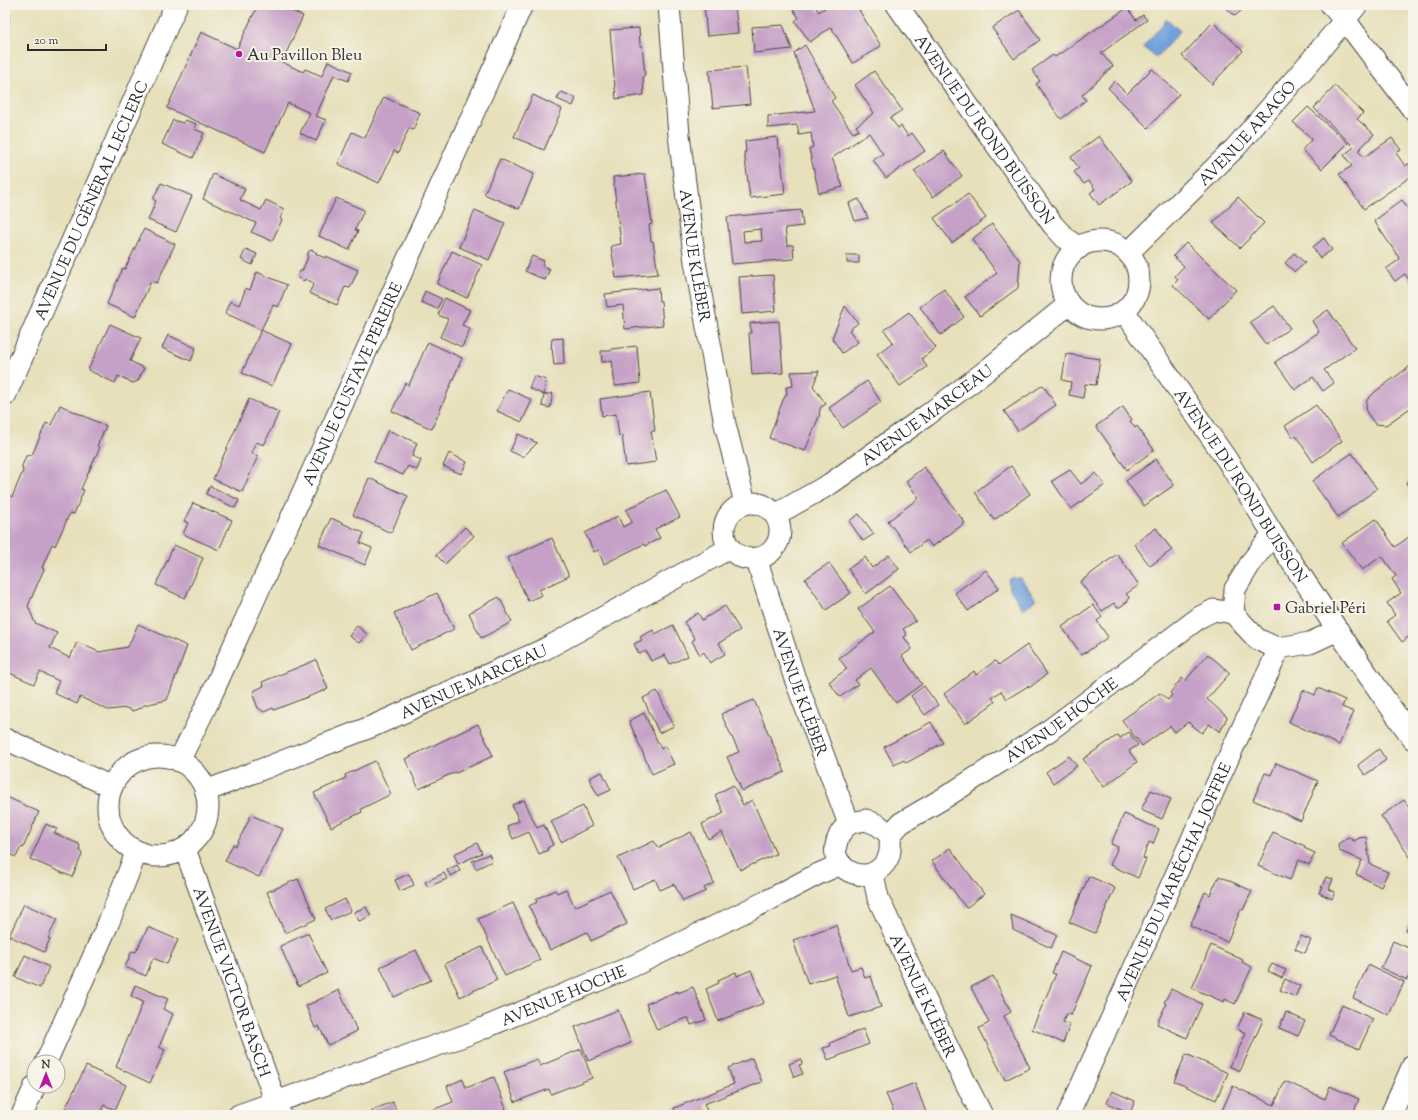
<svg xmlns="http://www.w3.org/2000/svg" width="1418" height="1120" font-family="'Sorts Mill Goudy',serif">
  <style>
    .water { fill: #71a1db; stroke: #4e6683 }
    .building { fill: #c6a1c7; fill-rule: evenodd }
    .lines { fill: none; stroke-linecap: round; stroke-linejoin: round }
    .minor-casing { stroke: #474641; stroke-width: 23 }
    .tertiary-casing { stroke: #474641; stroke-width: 24 }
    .minor { stroke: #fff; stroke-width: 21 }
    .tertiary { stroke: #fff; stroke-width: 22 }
    .poi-dot { fill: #b5179e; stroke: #f7f3e8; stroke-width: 1.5 }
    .labels { text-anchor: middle; stroke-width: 4; stroke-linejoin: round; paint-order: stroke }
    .poi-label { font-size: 16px; fill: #2b2b2b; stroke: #f7f3e8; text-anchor: start }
    .street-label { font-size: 16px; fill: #2b2b2b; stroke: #f7f3e8 }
  </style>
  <rect width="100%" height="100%" fill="#f7f3e8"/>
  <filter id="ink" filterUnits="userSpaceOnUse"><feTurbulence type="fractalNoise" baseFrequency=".025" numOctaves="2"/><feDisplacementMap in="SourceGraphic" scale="8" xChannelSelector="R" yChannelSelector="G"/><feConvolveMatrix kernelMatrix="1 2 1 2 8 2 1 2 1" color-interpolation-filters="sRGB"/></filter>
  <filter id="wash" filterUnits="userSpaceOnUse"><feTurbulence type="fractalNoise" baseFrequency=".012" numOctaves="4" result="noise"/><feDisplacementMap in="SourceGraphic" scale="16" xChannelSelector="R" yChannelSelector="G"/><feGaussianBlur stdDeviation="0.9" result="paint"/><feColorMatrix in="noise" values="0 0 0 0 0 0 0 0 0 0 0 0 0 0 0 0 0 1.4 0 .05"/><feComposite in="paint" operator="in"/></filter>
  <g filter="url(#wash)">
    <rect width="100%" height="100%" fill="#e7e0bb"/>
    <!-- water -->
    <path class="water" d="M1167 19 1180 31 1156 58 1143 47Z
      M1013 577 1017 579 1020 577 1036 600 1023 609 1008 586 1010 585 1008 583 1009 580Z"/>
    <g id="blocks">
      <!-- building -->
      <path class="building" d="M5 5H10L8 30H5Z
        M258 5H278L303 16 282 62 303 72 305 69 322 76 328 61 352 72 348 81 334 75 316 116 326 120 316 141 300 133 310 113 288 103 265 152 167 108 201 32 237 49Z
        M704 5H735L738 33 707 36Z
        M790 5H814L819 12 829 5H856L881 46 853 63 831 27 810 42 795 21 799 18Z
        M1223 5H1245L1242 7 1243 9 1235 16Z
        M1127 8 1136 20 1143 15 1147 20 1101 53 1113 66 1082 95 1086 100 1061 119 1036 84 1040 81 1032 70 1053 55 1055 57Z
        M1019 10 1040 40 1014 59 992 28Z
        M1213 22 1243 51 1212 84 1182 56Z
        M783 25 792 49 754 53 752 27Z
        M639 28 640 45H642L645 75 643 76 644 95 616 99 610 30Z
        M805 45 835 98 831 101 853 133 859 130 856 126 874 113 855 85 874 71 902 110 890 118 898 128 901 126 908 136 912 133 925 151 886 178 873 160 883 154 869 133 832 158 843 187 819 193 809 149 813 147 811 133 799 135 797 125 768 128V116L815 111 794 53Z
        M746 67 750 104 713 108 709 70Z
        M1152 69 1179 94 1148 128 1108 88 1114 81 1127 94Z
        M1335 86 1363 113 1357 119 1374 134 1358 151 1364 157 1392 138 1401 150 1396 153 1405 166 1410 163 1413 168V175L1364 209 1339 174 1352 166 1344 155 1354 147 1314 108Z
        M561 92 576 98 573 106 557 99Z
        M533 95 562 109 544 150 514 137Z
        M384 97 420 113 413 130 409 128 398 153 394 151 379 183 338 164 352 132 365 138Z
        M1308 107 1348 143 1322 169 1302 150 1312 139 1293 122Z
        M173 120 183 123 185 120 196 124 194 129 204 133 193 158 162 144Z
        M1099 136 1132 181 1099 205 1090 193 1095 189 1089 181 1084 184 1074 172 1079 168 1071 157Z
        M777 137 778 148H780L785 194 750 198 744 152H746L745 141Z
        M944 151 962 176 933 197 914 171Z
        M500 159 534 174 519 209 484 194Z
        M213 174 245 189 240 200 261 210 266 200 284 209 280 219 282 220 272 241 251 232 256 223 203 199Z
        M645 174 652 224 649 225 651 241H653L658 274 616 278 611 246 621 244 613 177Z
        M161 183 192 196 176 232 148 220 156 201 153 199Z
        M968 194 986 218 952 243 934 218Z
        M1238 197 1264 223 1240 248 1213 223Z
        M336 198 364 210 355 230 358 231 349 250 319 236Z
        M859 199 868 218 855 221 849 203Z
        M1402 200 1413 216V284L1405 274 1395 281 1386 269 1400 259 1374 221Z
        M475 210 505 223 489 260 459 247Z
        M801 210 803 226 785 228 787 245H793L794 259 732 264 727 217ZM761 229 762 241 744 242 743 231Z
        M992 224 1020 261 1018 288 980 316 965 297 997 273 972 239Z
        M144 229 175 244 157 283 151 281 135 317 107 304 123 268 125 269Z
        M1324 238 1332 250 1320 258 1313 247Z
        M1186 243 1236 290 1209 319 1173 285 1178 280 1175 276 1184 266 1173 256Z
        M246 249 257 254 252 265 241 259Z
        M312 250 317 253 316 254 325 258 326 256 358 270 350 288 345 287 337 305 309 293 314 283 305 279 304 281 299 278 298 276 300 271H302L308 257 307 256 309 251Z
        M452 251 482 265 467 298 437 284Z
        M1294 253 1305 263 1295 272 1285 263Z
        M847 255H859V263H847Z
        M532 256 544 261 542 266 550 269 545 280 525 271Z
        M257 272 287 285 278 307 273 305 261 330 225 313 230 301 239 305 246 288 250 290Z
        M773 275 776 311 742 314 739 277Z
        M658 288 659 301H661L663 325 625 329 623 305 607 307 605 294Z
        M944 289 964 317 941 335 920 307Z
        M425 291 442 299 437 309 421 302Z
        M445 298 470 310 462 325 470 329 462 347 440 337 448 319 438 315Z
        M845 306 858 323 849 330 858 342 842 353 832 338Z
        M1274 306 1290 328 1266 345 1250 322Z
        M1328 310 1355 348 1324 370 1334 383 1323 391 1313 377 1295 390 1275 362 1319 332 1312 321Z
        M909 312 936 348 922 358 927 367 900 386 877 354 893 342 884 330Z
        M779 321 783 373 752 375 749 333H751L750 323Z
        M110 324 141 338 130 361 144 368 138 381 133 383 118 376 115 383 88 370Z
        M261 330 292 344 272 386 242 373Z
        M168 335 196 348 191 361 162 348Z
        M563 338 564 364 554 365 552 348H551L552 339Z
        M428 342 462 358 432 429 392 411 405 383 409 385Z
        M637 346 640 383 615 386 612 361 602 362 601 351H611V349Z
        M1066 354 1100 359 1096 385 1085 384 1083 398 1069 395 1071 382 1062 380Z
        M1413 364V406L1386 425 1375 424 1367 413 1366 406 1367 400 1376 391Z
        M819 371 813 386 826 404 821 407 819 413 820 414 805 451 769 438 783 400 787 393 786 387 793 386 791 372Z
        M534 376 546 380 544 395 529 388Z
        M867 381 881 402 843 428 829 408Z
        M1043 385 1056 405 1018 431 1004 411Z
        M508 389 532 400 522 422 497 411Z
        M650 392 655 431H651L656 462 626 466 622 435 619 436 616 414 602 416 600 399Z
        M553 393 550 408 542 406 544 395Z
        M249 399 279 412 264 445 256 442 251 453 258 456 242 492 213 479Z
        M60 405 106 426 97 446 100 447 81 489 84 490 74 514 70 513 55 546 52 544 42 568 44 569 28 606 35 623 57 633 50 648 70 658 77 642 99 652 128 647 138 624 187 646 167 700 144 705 141 708 132 711 127 708 108 710 80 697 77 704 54 693 59 681 40 672 34 684 5 671V517L9 509 5 507V502L9 495 12 497 15 490 23 471 22 466 26 456 32 455 46 423 51 425Z
        M1316 405 1342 441 1313 462 1296 436 1294 438 1285 426Z
        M1123 407 1132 420 1130 421 1135 428 1137 426 1154 450 1127 470 1096 426Z
        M388 430 417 443 412 456 421 460 417 470 408 466 403 475 374 462Z
        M518 434 537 443 523 457 510 451Z
        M449 453 467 462 461 474 443 466Z
        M1352 453 1377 489 1338 517 1312 481Z
        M1156 459 1174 485 1144 506 1126 481Z
        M1011 466 1030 494 994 520 975 492Z
        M924 467 965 523 932 547 927 540 911 552 888 521 919 498 906 481Z
        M1070 470 1081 484 1096 473 1105 485 1071 509 1052 481Z
        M369 478 408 496 391 533 353 515Z
        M1413 478V492L1406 483Z
        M210 486 239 500 235 508 206 494Z
        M666 490 680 517 655 529 660 538 645 546 644 544 604 564 598 550 594 552 585 533 618 516 623 527 632 522 626 510Z
        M193 503 232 520 219 550 183 534 188 523 184 521Z
        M859 514 874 534 863 541 849 521Z
        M331 518 364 533 360 543 372 548 365 565 319 545Z
        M1376 519 1395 547 1410 536 1413 541V633L1402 642 1387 621 1395 615 1387 603 1401 593 1392 579 1396 576 1382 556 1362 570 1342 543Z
        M465 527 474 536 445 564 436 555Z
        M1156 528 1172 550 1150 566 1134 544Z
        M552 538 569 576 539 590 542 595 528 601 508 558Z
        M174 545 203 558 185 598 156 585Z
        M1117 554 1139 585 1126 594 1129 597 1128 601 1120 607H1116L1114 603 1102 611 1080 582Z
        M889 555 899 569 866 594 848 569 865 557 872 568Z
        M829 563 851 593 826 610 805 579Z
        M986 570 999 588 968 611 955 593Z
        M890 586 916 621 903 629 907 635 904 637 912 649 902 656 922 684 896 703 871 668 855 680 858 684 840 697 829 682 847 669 839 658 875 632 858 609Z
        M437 593 454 629 411 650 394 613Z
        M499 597 512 622 481 638 469 613Z
        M1093 605 1102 617 1097 621 1108 637 1082 655 1062 627Z
        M725 606 740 630 719 643 725 654 710 663 704 652 700 655 692 641 695 639 684 622 698 613 702 620Z
        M673 625 688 656 670 664 665 655 651 661 646 651 639 654 634 644 642 640 640 637 653 630 655 634Z
        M357 626 367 634 359 643 349 636Z
        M1027 645 1047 674 1029 688 1028 686 1007 699 1001 691 992 698 995 702 965 724 944 694 974 671 976 675 995 661 999 665Z
        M1208 654 1230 673 1207 699 1227 717 1220 732 1209 724 1202 733 1188 722 1175 732 1170 726 1142 746 1122 720 1160 693 1168 700 1172 695 1170 693 1182 678 1185 681Z
        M316 660 328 689 274 710 273 708 264 712 258 708 253 695 255 690 264 686 262 682Z
        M924 686 938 705 925 715 911 696Z
        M1318 688 1345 700 1342 707 1354 712 1339 745 1289 722 1303 690 1315 695Z
        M657 691 674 726 659 733 643 698Z
        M754 700 785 772 742 791 727 757 739 752 721 714Z
        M644 713 661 749 665 746 674 764 652 774 629 721Z
        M931 722 943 743 906 763 904 760 894 765 884 747Z
        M478 724 493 756 456 773 455 772 419 789 405 759Z
        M1129 732 1138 745 1129 751 1137 762 1104 787 1083 759 1118 735 1120 738Z
        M1379 749 1386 760 1365 775 1358 765Z
        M1069 756 1077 766 1053 783 1046 772Z
        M375 761 391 794 361 809 362 812 331 827 314 793 346 778 345 775Z
        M1276 763 1318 781 1301 821 1253 800 1265 773 1271 775Z
        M602 772 611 790 598 796 589 778Z
        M733 785 743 805 752 800 776 854 740 870 722 832 708 839 702 824 724 813 715 795Z
        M1151 790 1171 799 1162 819 1141 810Z
        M5 796 39 812 23 848 21 847 16 857 5 852Z
        M524 800 537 828 544 825 553 845 547 848 548 850 539 854 529 832 513 839 507 826 519 821 512 805Z
        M1404 800 1413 814V861L1381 816Z
        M583 806 592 826 561 842 551 821Z
        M1124 814 1159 829 1153 844 1149 842 1143 858 1146 859 1138 878 1110 865 1118 847 1111 844Z
        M251 815 283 829 259 877 225 861 233 844 236 846Z
        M46 824 57 829 54 833 79 844 80 848 79 850 81 852 82 855 72 877 30 859Z
        M691 832 714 883 704 888 706 891 683 901 674 884 660 890 655 879 633 889 618 858 654 841 658 848Z
        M1273 832 1305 846 1304 848 1315 853 1309 865 1299 860 1290 880 1258 866Z
        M1348 837 1354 841 1359 838 1366 837 1370 864 1388 872 1381 887 1356 874 1362 860 1339 851 1338 844Z
        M477 843 482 853 458 864 454 854Z
        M950 848 984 894 966 908 932 861Z
        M489 854 492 861 476 869 472 861Z
        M457 865 460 871 451 876 447 870Z
        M444 873 447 879 428 887 425 882Z
        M409 874 414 885 400 891 395 880Z
        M1089 876 1115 888 1095 933 1069 922Z
        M1219 876 1252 891 1243 910 1241 909 1227 942 1190 926 1205 892 1210 895Z
        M1326 877 1333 879 1329 889 1335 892 1332 899 1319 893Z
        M298 879 316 919 285 933 267 892Z
        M566 889 575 907 610 890 627 924 591 941 587 932 550 950 529 906 537 902 536 899 555 890 557 893Z
        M345 899 351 911 331 920 325 909Z
        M513 903 540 960 505 976 478 919Z
        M24 904 57 919 48 938 50 939 44 952 9 936Z
        M366 907 371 916 359 921 354 912Z
        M1011 915 1057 935 1051 948 1013 930Z
        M1413 915V934L1406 930Z
        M836 925 851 970 861 967 865 978 871 976 881 1007 849 1017 835 975 808 984 793 940Z
        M148 927 178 940 167 964 153 958 146 976 125 967 132 951 136 952Z
        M308 933 327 973 298 986 280 946Z
        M1301 936 1311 940 1305 953 1295 949Z
        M1393 941 1413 950V966L1407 980 1381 968Z
        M1211 945 1243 960 1242 962 1252 967 1235 1004 1225 999 1224 1002 1192 988Z
        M482 947 497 980 460 997 445 964Z
        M416 950 431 980 394 997 380 967Z
        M1061 952 1092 966 1071 1015 1066 1014 1063 1022 1070 1025 1063 1043 1032 1029 1056 974 1052 973Z
        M25 955 49 967 40 988 15 977Z
        M1272 964 1286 970 1282 978 1268 971Z
        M1368 965 1404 982 1389 1015 1353 998Z
        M751 970 764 1003 718 1021 706 989 719 983 718 980 736 972 737 976Z
        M993 976 1011 1012 1004 1016 1030 1068 1005 1080 979 1028 989 1023 971 987Z
        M1285 979 1300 986 1295 997 1280 990Z
        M135 985 168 999 163 1009 173 1014 159 1047 165 1050 150 1083 116 1067 143 1002 131 996Z
        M693 987 706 1020 691 1025 688 1017 657 1030 646 1004 678 991V993Z
        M1171 989 1202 1004 1187 1038 1157 1024 1166 1004 1164 1003Z
        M339 990 357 1031 328 1045 319 1026 315 1028 306 1006Z
        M1342 1005 1373 1019 1359 1049 1329 1035Z
        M618 1010 631 1043 588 1061 575 1027Z
        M1245 1012 1263 1020 1240 1071 1229 1066 1233 1059H1234L1246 1033 1237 1029Z
        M1286 1012 1305 1021 1298 1036 1279 1028Z
        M863 1029 869 1044 828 1060 823 1048 831 1046 830 1043Z
        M581 1049 592 1078 551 1094 549 1089 515 1102 504 1072 537 1059 540 1066Z
        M1186 1054 1228 1073 1216 1100 1174 1081Z
        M752 1058 762 1082 704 1104 709 1115H684L683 1113 676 1115 674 1108 734 1084 728 1068Z
        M801 1059 802 1064 799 1065 803 1074 794 1077 789 1064Z
        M86 1066 126 1085 115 1110 104 1105 99 1115H62Z
        M494 1077 506 1109 493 1115H419L453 1102 447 1086 463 1079 466 1088Z
        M1285 1081 1325 1099 1330 1086 1359 1099 1352 1115H1283L1272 1110 1269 1115H1220L1233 1086 1274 1105Z
        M915 1083 927 1115H895L886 1094Z
        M1112 1091 1135 1101 1130 1113 1107 1103Z
        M393 1102 398 1115H374L372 1110Z"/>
    </g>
  </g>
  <g filter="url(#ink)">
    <use href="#blocks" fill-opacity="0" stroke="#474641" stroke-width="1"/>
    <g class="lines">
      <defs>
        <g id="minor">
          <path id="s1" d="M669 5 679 135 695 262 725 424 745 503"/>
          <path id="s2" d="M897 5 1053 225 1066 239 1079 248"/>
          <path d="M1331 5 1345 20 1413 110"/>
          <circle cx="1100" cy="280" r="39"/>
          <path id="s3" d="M1128 253 1235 148 1309 63 1357 5"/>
          <path id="s4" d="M1124 311 1227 460 1273 534 1359 662 1413 739"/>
          <circle cx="752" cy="531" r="28"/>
          <path id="s5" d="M775 515 830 484 926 416 982 374 1069 304"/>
          <path d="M1273 534 1252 561 1235 589 1233 613 1257 639 1277 648 1310 643 1338 630"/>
          <path id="s6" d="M756 558 794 676 849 824"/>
          <path d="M5 739 112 787"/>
          <circle cx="158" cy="806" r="50"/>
          <path id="s7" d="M179 761 211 696 522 5"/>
          <path id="s8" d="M206 791 373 726 545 649 730 548"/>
          <path d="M866 820 878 825 890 835C891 851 891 860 878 870 864 881 840 872 836 855 834 847 837 840 840 834 842 830 847 825 851 823 855 822 861 821 866 820Z"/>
          <path id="s9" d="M890 835 901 823 944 798 1047 732 1200 617 1214 610 1233 613"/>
          <path id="s10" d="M185 849 280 1114"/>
          <path id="s11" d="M873 874 878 898 950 1052 982 1115"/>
          <path d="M46 1062 108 924 137 851"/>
          <path d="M22 1115 35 1086"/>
          <path id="s12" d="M239 1115 469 1034 633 966 767 901 816 875 841 864"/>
          <path id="s13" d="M1068 1115 1231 752 1274 660 1277 648"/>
          <path d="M1391 1115 1413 1065"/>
        </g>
        <g id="tertiary">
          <path id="s14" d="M5 395 176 5"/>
        </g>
      </defs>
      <!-- minor casing -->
      <use href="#minor" class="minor-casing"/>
      <!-- tertiary casing -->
      <use href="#tertiary" class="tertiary-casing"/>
      <!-- minor -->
      <use href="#minor" class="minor"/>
      <!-- tertiary -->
      <use href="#tertiary" class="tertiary"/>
    </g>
  </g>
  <!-- markers -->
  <g class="poi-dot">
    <circle cx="239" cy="54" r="4"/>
    <rect x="1273" y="603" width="8" height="8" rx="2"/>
  </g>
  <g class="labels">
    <!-- poi labels -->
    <g class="poi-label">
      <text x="247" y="60">Au Pavillon Bleu</text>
      <text x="1285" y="613">Gabriel Péri</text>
    </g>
    <!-- street labels -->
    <g class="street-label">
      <text dy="6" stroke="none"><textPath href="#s2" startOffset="152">AVENUE DU ROND BUISSON</textPath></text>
      <text dy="6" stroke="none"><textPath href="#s3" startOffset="169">AVENUE ARAGO</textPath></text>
      <text dy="6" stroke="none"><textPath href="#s14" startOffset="213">AVENUE DU GÉNÉRAL LECLERC</textPath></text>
      <text dy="6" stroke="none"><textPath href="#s1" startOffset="252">AVENUE KLÉBER</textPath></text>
      <text dy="6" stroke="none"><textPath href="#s7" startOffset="415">AVENUE GUSTAVE PEREIRE</textPath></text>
      <text dy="6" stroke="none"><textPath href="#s5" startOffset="182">AVENUE MARCEAU</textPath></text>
      <text dy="6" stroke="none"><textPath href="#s4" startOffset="210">AVENUE DU ROND BUISSON</textPath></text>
      <text dy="6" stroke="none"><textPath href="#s8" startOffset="289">AVENUE MARCEAU</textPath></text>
      <text dy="6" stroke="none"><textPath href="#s6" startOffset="141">AVENUE KLÉBER</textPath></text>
      <text dy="6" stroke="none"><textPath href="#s9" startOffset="207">AVENUE HOCHE</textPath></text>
      <text dy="6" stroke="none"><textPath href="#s13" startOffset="256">AVENUE DU MARÉCHAL JOFFRE</textPath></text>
      <text dy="6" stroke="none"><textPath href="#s10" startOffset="141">AVENUE VICTOR BASCH</textPath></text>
      <text dy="6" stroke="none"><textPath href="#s12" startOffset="346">AVENUE HOCHE</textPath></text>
      <text dy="6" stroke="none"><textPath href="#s11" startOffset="132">AVENUE KLÉBER</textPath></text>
    </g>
  </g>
  <!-- margin -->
  <rect width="1418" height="1120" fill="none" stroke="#f7f3e8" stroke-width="20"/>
  <!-- north arrow -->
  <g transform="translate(46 1074)"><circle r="19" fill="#f7f3e8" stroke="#a5a39c"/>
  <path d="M0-3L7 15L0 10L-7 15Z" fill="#b5179e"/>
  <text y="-6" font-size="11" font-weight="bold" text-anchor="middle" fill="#2b2b2b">N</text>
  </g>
  <!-- scale -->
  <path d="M28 44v6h78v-6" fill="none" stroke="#2b2b2b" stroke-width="2"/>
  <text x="34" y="44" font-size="12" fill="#2b2b2b" stroke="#f7f3e8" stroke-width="3" paint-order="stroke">20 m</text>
</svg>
